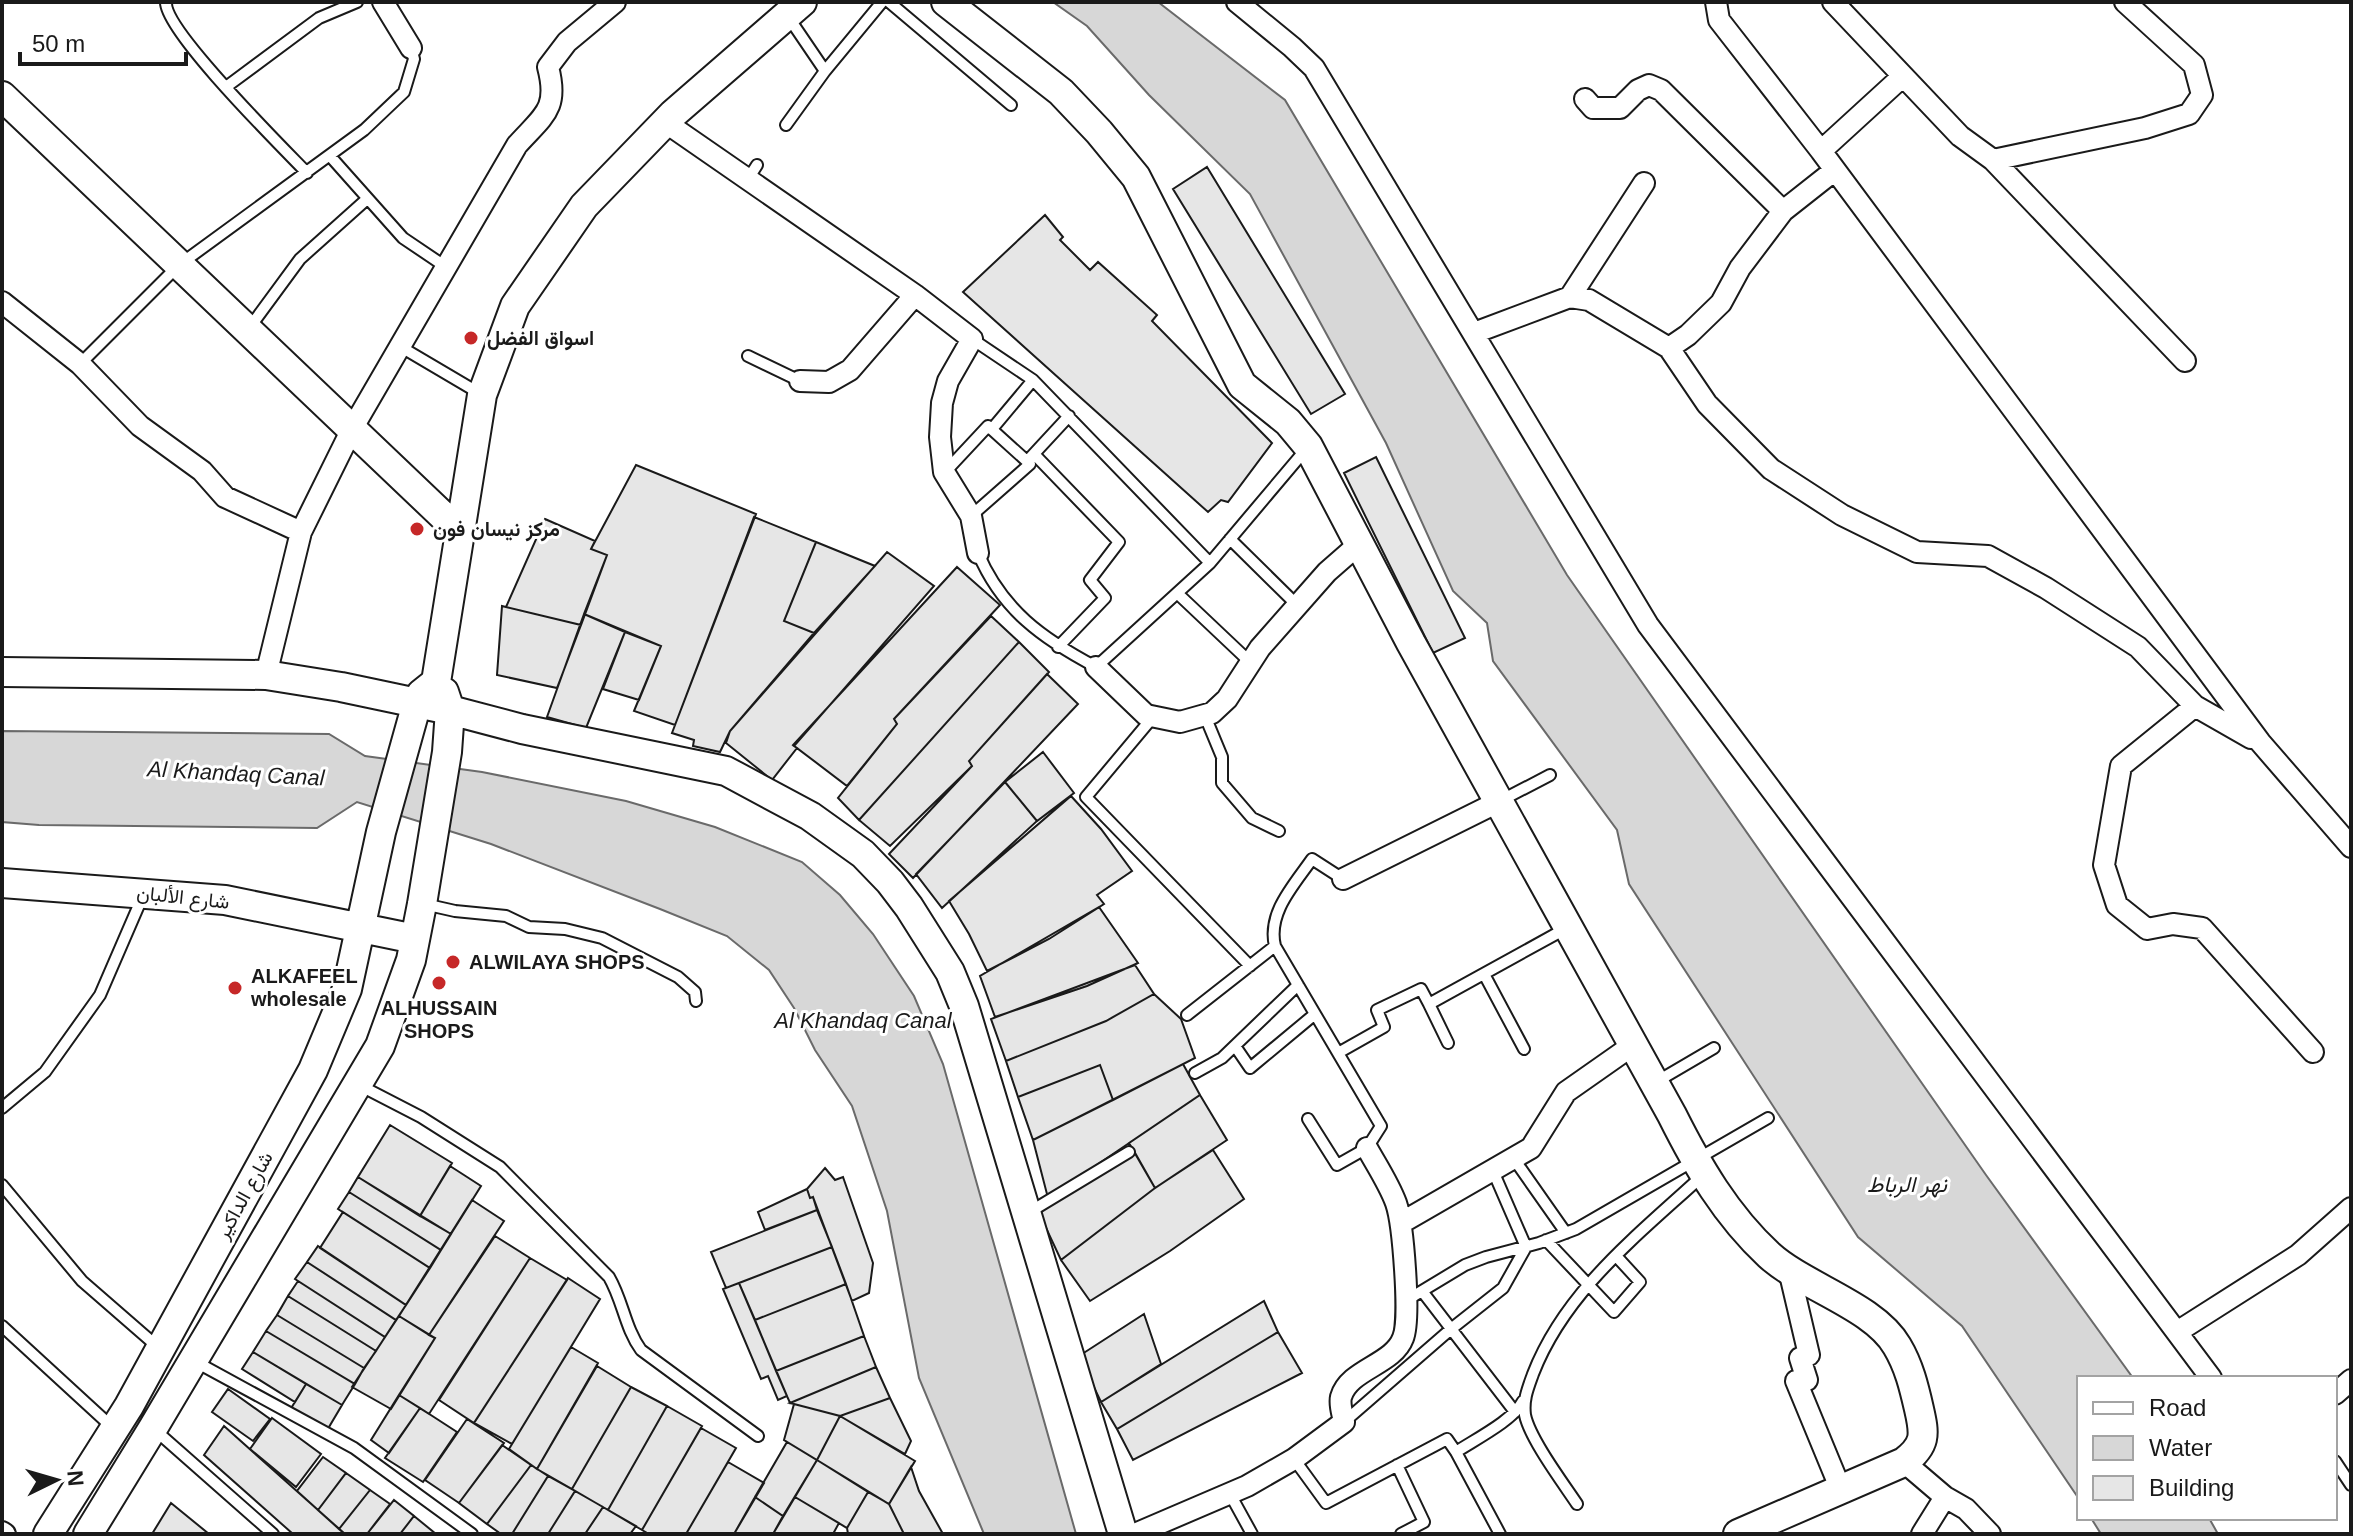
<svg xmlns="http://www.w3.org/2000/svg" width="2353" height="1536" font-family="Helvetica,Vazirmatn,sans-serif">
  <style>
    .water { fill: #d7d7d7; stroke: #6a6a6a; stroke-width: 2 }
    .building { fill: #e6e6e6; stroke: #1a1a1a; stroke-width: 2 }
    .lines { fill: none; stroke-linecap: round; stroke-linejoin: round }
    .lane-casing { stroke: #1a1a1a; stroke-width: 14 }
    .street-casing { stroke: #1a1a1a; stroke-width: 24 }
    .secondary-casing { stroke: #1a1a1a; stroke-width: 32 }
    .lane { stroke: #fff; stroke-width: 10 }
    .street { stroke: #fff; stroke-width: 20 }
    .secondary { stroke: #fff; stroke-width: 28 }
    .poi-dot { fill: #c62828; stroke: #fff; stroke-width: 3 }
    .labels { text-anchor: middle; stroke-width: 6; stroke-linejoin: round; paint-order: stroke }
    .poi-label { font-size: 20px; font-weight: bold; fill: #1a1a1a; stroke: #fff; text-anchor: start }
    .street-label { font-size: 20px; fill: #1a1a1a; stroke: #fff }
    .water-label { font-size: 22px; font-style: italic; fill: #1a1a1a; stroke: #fff }
  </style>
  <rect width="100%" height="100%" fill="#fff"/>
  <!-- water -->
  <path class="water" d="M1053 2H1158L1285 100 1567 575 1986 1175 2133 1378H2079V1499L1962 1326 1858 1237 1629 884 1617 830 1493 661 1487 623 1453 591 1386 443 1250 194 1149 95 1087 26Z
    M2 731 329 734 365 756 482 772 626 801 715 827 802 862 840 895 873 934 914 996 943 1064 1076 1534H984L919 1378 887 1211 852 1106 815 1050 794 1008 769 970 727 936 660 909 491 844 357 802 317 828 39 825 2 822Z
    M2091 1518H2209L2218 1534H2101Z"/>
  <!-- building -->
  <path class="building" d="M1207 167 1345 394 1311 414 1173 189Z
    M1045 215 1063 237 1060 240 1090 270 1098 262 1157 315 1152 321 1272 443 1228 502 1221 500 1208 512 963 292Z
    M1376 457 1465 638 1433 653 1344 473Z
    M636 465 756 514 675 725 634 711 661 646 584 614 607 555 591 549Z
    M754 517 816 542 784 621 814 633 730 731 720 752 693 746 694 740 672 733Z
    M545 519 595 541 591 549 607 555 581 625 506 607Z
    M816 542 875 566 814 633 784 621Z
    M887 552 934 586 794 746 797 748 772 780 726 743 730 731Z
    M957 567 1000 605 894 719 897 724 847 786 793 745Z
    M502 606 581 625 557 688 497 675Z
    M584 614 625 632 586 728 547 717Z
    M991 616 1019 642 859 820 838 798 897 724 894 719Z
    M625 632 661 646 639 700 603 689Z
    M1019 642 1049 672 969 761 972 766 890 846 859 820Z
    M1047 674 1078 704 913 878 889 854 972 766 969 761Z
    M1043 752 1074 793 1037 821 1005 782Z
    M1005 782 1037 821 942 908 916 874Z
    M1071 796 1101 829 1132 871 1097 895 1104 904 1049 939 987 971 969 934 949 901Z
    M1099 907 1138 963 1087 986 995 1017 980 976Z
    M1135 965 1154 994 1106 1021 1006 1061 991 1019Z
    M1154 994 1181 1019 1195 1058 1113 1100 1100 1065 1018 1097 1006 1061 1106 1021Z
    M1183 1064 1200 1095 1048 1198 1033 1140Z
    M1100 1065 1113 1100 1033 1140 1018 1097Z
    M1200 1095 1227 1140 1155 1188 1129 1143Z
    M390 1125 452 1163 420 1216 358 1177Z
    M1213 1150 1244 1199 1170 1251 1090 1301 1061 1260 1155 1188Z
    M1134 1151 1155 1188 1061 1260 1039 1213Z
    M450 1166 481 1186 451 1234 420 1216Z
    M825 1168 835 1180 843 1177 873 1263 869 1293 852 1301 813 1197 810 1198 807 1189Z
    M358 1177 451 1234 441 1250 349 1192Z
    M807 1189 810 1198 813 1197 817 1210 765 1230 758 1212Z
    M349 1192 441 1250 430 1268 338 1209Z
    M472 1200 504 1221 429 1335 399 1316Z
    M817 1210 832 1247 726 1288 711 1252Z
    M343 1212 430 1268 406 1305 320 1248Z
    M495 1236 530 1258 429 1414 399 1395 435 1338 429 1335Z
    M318 1246 406 1305 396 1320 307 1262Z
    M832 1247 846 1284 755 1320 739 1283Z
    M530 1258 567 1280 474 1423 439 1400Z
    M307 1262 396 1320 385 1337 295 1279Z
    M568 1278 600 1299 512 1444 474 1423Z
    M298 1281 385 1337 376 1351 288 1296Z
    M739 1283 787 1396 778 1400 768 1376 761 1379 723 1289Z
    M846 1284 864 1336 776 1371 755 1320Z
    M288 1296 376 1351 364 1368 277 1315Z
    M1264 1301 1278 1332 1117 1429 1101 1402Z
    M1144 1314 1161 1364 1101 1402 1079 1356Z
    M277 1315 364 1368 355 1384 266 1331Z
    M399 1316 435 1338 391 1409 352 1387Z
    M266 1331 355 1384 342 1405 253 1352Z
    M1278 1332 1302 1373 1133 1460 1117 1429Z
    M864 1336 876 1367 790 1403 776 1371Z
    M571 1347 598 1363 537 1469 509 1449Z
    M253 1352 306 1384 295 1402 242 1369Z
    M597 1366 631 1387 572 1489 537 1469Z
    M876 1367 890 1398 840 1416 790 1403Z
    M306 1384 342 1405 326 1432 290 1410Z
    M631 1387 667 1406 608 1510 572 1489Z
    M228 1389 270 1419 253 1441 212 1412Z
    M399 1395 420 1408 389 1453 371 1440Z
    M890 1398 911 1441 905 1454 840 1416Z
    M794 1404 840 1416 817 1460 784 1440Z
    M667 1406 702 1426 642 1530 608 1510Z
    M420 1408 457 1432 423 1482 385 1458Z
    M840 1416 915 1461 889 1504 817 1460Z
    M272 1418 321 1454 296 1487 250 1449Z
    M467 1419 504 1443 459 1503 425 1480Z
    M224 1426 318 1510 345 1534H293L204 1455Z
    M701 1428 736 1448 686 1534H649L642 1530Z
    M787 1442 817 1460 783 1516 755 1497Z
    M502 1445 531 1465 487 1524 459 1503Z
    M323 1457 346 1473 318 1510 297 1491Z
    M817 1460 868 1492 847 1528 795 1497Z
    M728 1462 764 1483 734 1534H686Z
    M531 1465 548 1476 512 1534H501L487 1524Z
    M911 1467 919 1491 943 1534H904L889 1504Z
    M346 1473 370 1490 339 1529 318 1510Z
    M548 1476 575 1491 548 1534H512Z
    M370 1490 390 1504 367 1534H345L339 1529Z
    M575 1491 603 1507 585 1534H548Z
    M868 1492 889 1504 904 1534H848L847 1528Z
    M755 1497 783 1516 773 1534H734Z
    M795 1497 839 1523 833 1534H773Z
    M394 1500 414 1516 400 1534H367Z
    M171 1503 209 1534H152Z
    M603 1507 636 1526 630 1534H585Z
    M414 1516 436 1534H400Z"/>
  <g class="lines">
    <defs>
      <path id="lane" d="M166 2C164 30 282 147 307 173
        M889 2 1011 105
        M825 71 882 2
        M226 87 319 18 357 2
        M786 125 825 71 789 18
        M330 156 403 238 446 267
        M748 179 757 165
        M250 327 300 259 367 199
        M972 339 1033 380 1210 563
        M401 347 479 393
        M748 356 800 381
        M80 364 179 265 364 130 404 92 414 59 411 48
        M992 429 1033 380
        M1034 454 1119 542 1090 580 1105 598 1058 647
        M1031 457 1069 416
        M946 471 988 426 1030 464 971 516
        M1230 539 1298 606
        M978 553C1002 610 1043 639 1096 667L1210 563 1307 448
        M1177 593 1251 663
        M1205 716 1222 757V783L1252 818 1279 831
        M1153 717 1086 797 1250 966
        M1500 801 1550 775
        M424 904 455 911 506 916 529 927 565 929 602 938 678 977 695 992 696 1001
        M1484 974 1524 1049
        M1187 1015 1275 946
        M1448 1043 1429 1004 1565 929
        M1235 1046 1250 1068 1315 1014
        M1338 1053 1384 1027 1377 1010 1421 989 1429 1004
        M1195 1073 1222 1058 1298 985
        M1656 1082 1714 1048
        M359 1085 421 1117 500 1167 609 1277C623 1301 625 1328 641 1350L758 1436
        M2 1108 45 1072 100 995 142 898
        M1308 1119 1337 1165 1367 1148 1381 1126 1275 946C1267 913 1294 885 1312 859L1343 879
        M1514 1159 1566 1233
        M2 1185 82 1281 159 1348
        M1028 1213 1129 1152
        M1546 1240 1614 1312 1640 1282 1617 1257
        M1422 1291 1515 1412
        M1407 1300 1465 1265 1486 1257 1539 1243 1576 1229 1768 1118
        M2 1326 112 1427
        M196 1362 354 1448 472 1534
        M1344 1422 1451 1329 1503 1288 1526 1247 1493 1171
        M155 1430 273 1534
        M1294 1459 1326 1503 1447 1439 1456 1452
        M2335 1461 2351 1485
        M1397 1465 1424 1522 1401 1534
        M1230 1494 1252 1534
        M1577 1504C1563 1483 1530 1439 1525 1415 1523 1399 1528 1388 1533 1374 1565 1291 1638 1235 1702 1176
        M1500 1534 1456 1452C1474 1440 1514 1420 1523 1401"/>
      <path id="street" d="M383 2 411 48
        M1237 2 1292 47 1314 68 1648 625 2211 1378
        M1716 2 1719 20 1821 151 2260 742 2351 847
        M1833 2 1960 136 1993 160 2145 128 2189 114 2202 95 2194 65 2125 2
        M1585 99 1593 108H1620L1638 90 1649 85 1661 90 1783 211
        M665 122 915 295 850 370 829 382 800 381
        M1821 151 1903 76
        M1993 160 2185 361
        M915 295 972 339 948 381 942 403 940 437 944 472 971 516 978 553
        M1570 297 1644 183
        M2 302 80 364 140 426 202 471 225 497 301 532
        M1474 333 1570 297 1589 300 1669 348 1707 404 1771 469 1842 515 1917 552 1988 556 2046 588 2138 647 2195 706 2251 738
        M1669 348 1688 335 1721 303 1740 268 1783 211 1835 170
        M1096 667 1146 715 1180 722 1212 713 1227 699 1260 648 1327 572 1359 544
        M266 675 301 532 352 429 517 145C544 115 559 109 548 67L567 42 615 2
        M2195 706 2121 766 2104 865 2117 905 2147 929 2173 924 2202 928 2313 1052
        M1343 879 1498 802
        M1401 1223 1531 1148 1566 1092 1633 1045
        M1789 1270 1809 1355 1800 1358 1807 1380 1796 1381 1841 1490
        M2177 1332 2298 1255 2351 1208
        M2335 1394 2351 1380
        M1904 1462 1945 1497 1922 1534
        M1945 1497 1966 1509 1990 1534
        M2 1532 5 1534
        M1135 1534 1247 1486 1294 1459 1344 1422C1343 1415 1339 1405 1341 1397 1349 1369 1393 1365 1403 1338 1411 1319 1403 1223 1396 1203 1389 1184 1377 1166 1367 1148"/>
      <path id="secondary" d="M946 2 1061 92 1099 132 1136 177 1242 385 1288 422 1308 446 1411 643 1672 1115C1698 1167 1726 1215 1769 1255 1804 1287 1874 1306 1897 1346 1909 1366 1914 1387 1919 1409 1925 1435 1926 1445 1904 1462L1738 1534
        M2 96 461 533
        M2 672 266 675 341 687 450 710 522 729 726 771 810 816 863 854 890 882 909 907 950 972 964 1006 1123 1534
        M2 883 225 900 415 939
        M48 1534 129 1406 313 1070 347 989 381 832 417 703 421 694 436 682 482 395 515 306 584 206 673 114 802 2
        M88 1534 153 1428 380 1046 411 960 422 904 447 752 450 710 444 692"/>
    </defs>
    <!-- lane casing -->
    <use href="#lane" class="lane-casing"/>
    <!-- street casing -->
    <use href="#street" class="street-casing"/>
    <!-- secondary casing -->
    <use href="#secondary" class="secondary-casing"/>
    <!-- lane -->
    <use href="#lane" class="lane"/>
    <!-- street -->
    <use href="#street" class="street"/>
    <!-- secondary -->
    <use href="#secondary" class="secondary"/>
  </g>
  <!-- markers -->
  <g class="poi-dot">
    <circle cx="471" cy="338" r="8"/>
    <circle cx="417" cy="529" r="8"/>
    <circle cx="453" cy="962" r="8"/>
    <circle cx="439" cy="983" r="8"/>
    <circle cx="235" cy="988" r="8"/>
  </g>
  <g class="labels">
    <!-- poi labels -->
    <g class="poi-label">
      <text x="487" y="345">اسواق الفضل</text>
      <text x="433" y="536">مركز نيسان فون</text>
      <text x="469" y="969">ALWILAYA SHOPS</text>
      <text x="251" y="983">ALKAFEEL<tspan x="251" dy="23">wholesale</tspan></text>
      <text x="439" y="1015" text-anchor="middle">ALHUSSAIN<tspan x="439" dy="23">SHOPS</tspan></text>
    </g>
    <!-- street labels -->
    <g class="street-label">
      <text transform="translate(183 897) rotate(6)" y="7">شارع الألبان</text>
      <text transform="translate(244 1195) rotate(-61)" y="7">شارع الداكير</text>
    </g>
    <!-- water labels -->
    <g class="water-label">
      <text transform="translate(236 773) rotate(3)" y="8">Al Khandaq Canal</text>
      <text x="863" y="1028">Al Khandaq Canal</text>
      <text x="1907" y="1192">نهر الرباط</text>
    </g>
  </g>
  <!-- border -->
  <rect width="2353" height="1536" fill="none" stroke="#1a1a1a" stroke-width="8"/>
  <!-- legend -->
  <rect x="2077" y="1376" width="260" height="144" fill="#ffffff" stroke="#a3a3a3" stroke-width="2"/>
  <rect x="2093" y="1402" width="40" height="12" fill="#ffffff" stroke="#a3a3a3" stroke-width="2"/>
  <text x="2149" y="1416" font-size="24" fill="#1a1a1a">Road</text>
  <rect x="2093" y="1436" width="40" height="24" fill="#d7d7d7" stroke="#a3a3a3" stroke-width="2"/>
  <text x="2149" y="1456" font-size="24" fill="#1a1a1a">Water</text>
  <rect x="2093" y="1476" width="40" height="24" fill="#e6e6e6" stroke="#a3a3a3" stroke-width="2"/>
  <text x="2149" y="1496" font-size="24" fill="#1a1a1a">Building</text>
  <!-- north arrow -->
  <g transform="translate(56 1480) rotate(85)" stroke="#ffffff" stroke-width="6" paint-order="stroke">
  <path d="M0-6L14 30L0 20L-14 30Z" fill="#1a1a1a"/>
  <text y="-12" font-size="22" font-weight="bold" text-anchor="middle" fill="#1a1a1a">N</text>
  </g>
  <!-- scale -->
  <path d="M20 52v12h166v-12" fill="none" stroke="#1a1a1a" stroke-width="4"/>
  <text x="32" y="52" font-size="24" fill="#1a1a1a" stroke="#ffffff" stroke-width="6" paint-order="stroke">50 m</text>
</svg>
